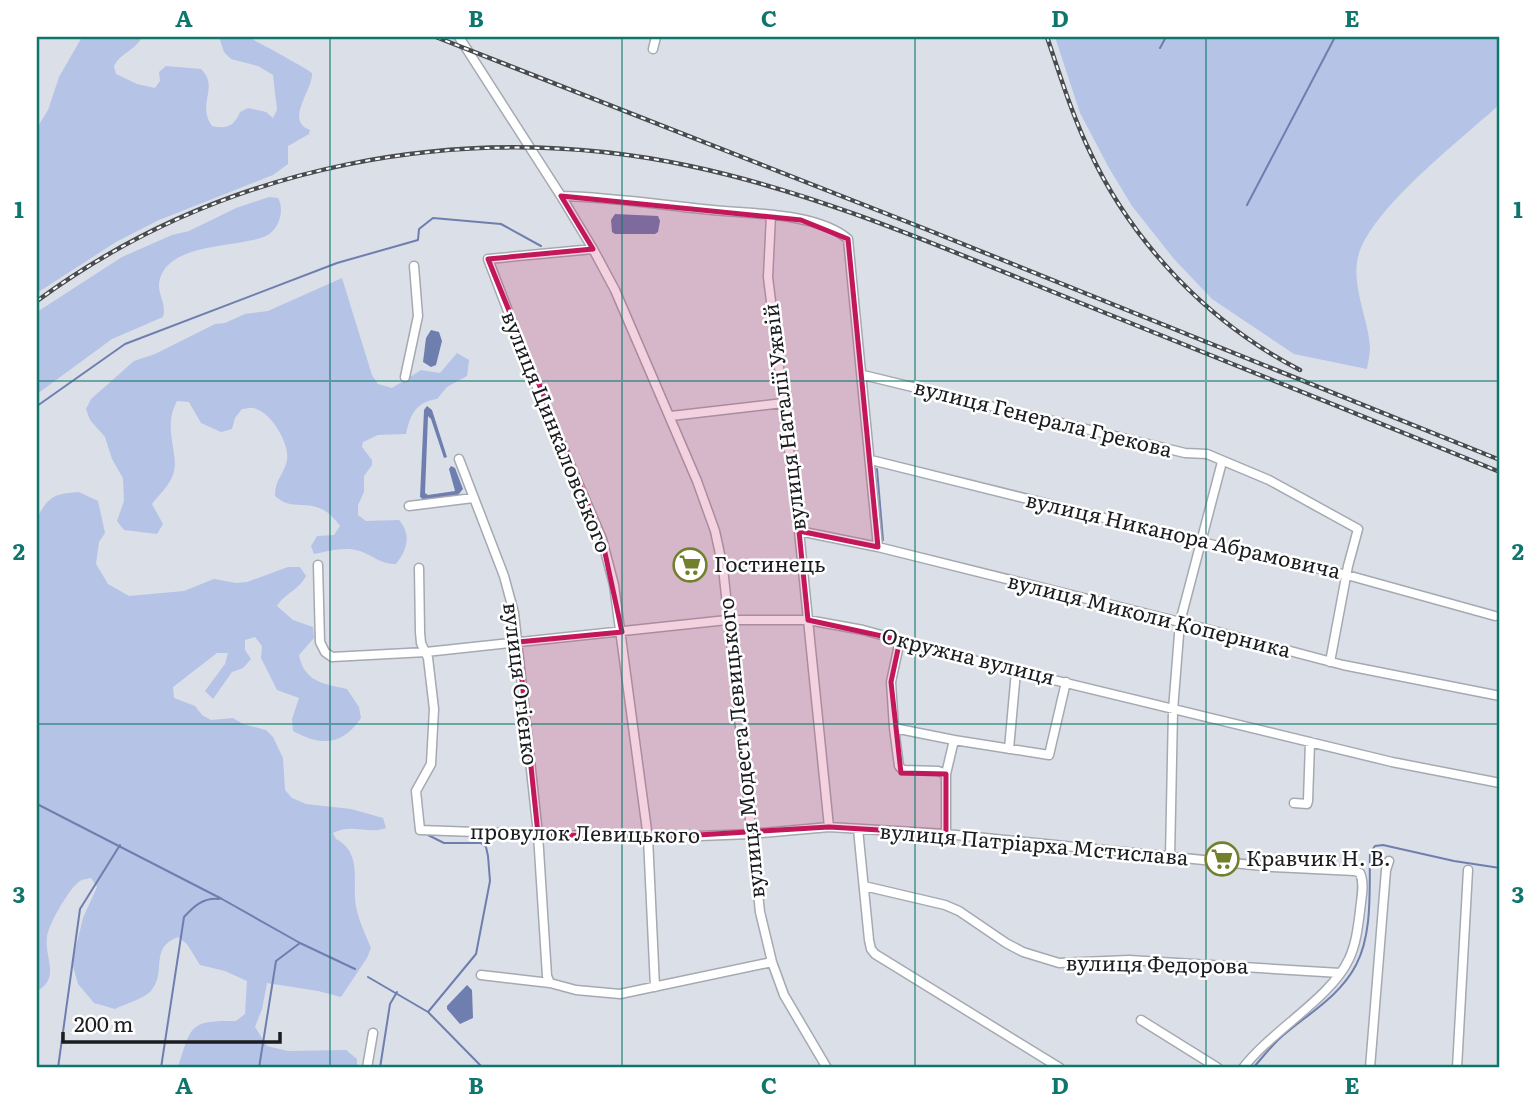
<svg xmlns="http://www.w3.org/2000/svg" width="1537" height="1105" font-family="Literata,serif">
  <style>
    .green { fill: #b5c3e6 }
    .water { fill: #6e7faf }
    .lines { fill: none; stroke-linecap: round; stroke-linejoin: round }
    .stream { stroke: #6e7faf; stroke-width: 2 }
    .street-casing { stroke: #a5a9b1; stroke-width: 11 }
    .street { stroke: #fff; stroke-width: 8 }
    .rail-casing { stroke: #484b4f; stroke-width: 4.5 }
    .rail { stroke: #fff; stroke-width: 2; stroke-dasharray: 5; stroke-linecap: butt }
    .marked { fill: #c2185b; fill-opacity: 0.2; stroke: #c2185b; stroke-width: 5; stroke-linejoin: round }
    .grid { fill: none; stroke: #0f766e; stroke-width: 2; stroke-opacity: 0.55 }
    .labels { text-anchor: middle; stroke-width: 5; stroke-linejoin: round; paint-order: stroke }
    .street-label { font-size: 21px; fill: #1a1c1f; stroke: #fff }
    .poi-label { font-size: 21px; fill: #1a1c1f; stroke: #fff; text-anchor: start }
    .neatline { fill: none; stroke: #0f766e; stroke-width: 2.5 }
    .grid-label { font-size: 23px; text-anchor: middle; font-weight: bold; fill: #0f766e }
  </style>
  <rect width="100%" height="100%" fill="#dbdfe7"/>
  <!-- green -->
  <path class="green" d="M82 37H142C136 50 120 53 114 66L116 74 137 84 155 88 160 81 159 72 166 66 201 69C220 87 196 104 212 126 226 129 234 127 240 112L248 108 266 112 273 118 277 110 273 75 258 66 231 59 224 52 219 37C227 37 239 35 247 37 254 39 309 70 312 73 313 90 284 121 310 130L309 134 288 146V164L273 175 159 220 116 242 37 293V128L48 110 59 77Z
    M1055 37H1500V104C1462 139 1370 209 1358 257 1351 286 1369 321 1370 348 1370 355 1368 362 1367 369L1294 354 1212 299 1174 259 1132 206 1109 168 1080 113Z
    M269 197 278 198C285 210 279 230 266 236 241 247 182 243 164 270 151 290 168 300 163 317L112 339 37 394V312L122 257 172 235 189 231 236 208Z
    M342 278 372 375 378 384 392 388 421 370 440 373 457 353 469 360 467 376 447 387 437 399C416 402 410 415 406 434L378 435 363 442 362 447 372 460V465L364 476V492L358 505V515L366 521 399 520C412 535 407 550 396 564 380 564 374 556 360 551 346 546 328 551 314 554L311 546 317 536 334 535 340 526C315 491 297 516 275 496 275 479 284 475 287 460 290 444 271 411 253 408 249 407 246 409 242 409L235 418 232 429 221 432 201 423 189 402 177 401C161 430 182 457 172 477 168 487 158 496 152 504L163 524 157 534 124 530 117 521 124 501 123 478 112 459 105 437 90 420 86 409 91 399 134 361 155 354 215 324 225 323 245 314 268 311Z
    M79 492 98 501 105 533 99 542 96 564 108 584 129 596 184 591 214 579 236 583 247 582 288 567H300L306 576C299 590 285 593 277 606L293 620 313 627 314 638 299 655C304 682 324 684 347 689L359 707 361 718C343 745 322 747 293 731L292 719 299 698 277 690 261 658 262 646 255 637 245 640V650L251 659 243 668 232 672 213 699 205 691 225 664 228 653H217L173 687 174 698 195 706 202 715 211 720 233 718 243 724 266 730 273 737 283 758 285 790 292 798 306 804 351 809 383 818 386 828C368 835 352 823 333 833L336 839C365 855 350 885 357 911 360 923 366 936 371 948L367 958 341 997 318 991 267 983 262 1009 255 1027 267 1046 288 1051 346 1050 357 1059V1068H178C191 1026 189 1020 236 1021L245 1014 247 981 225 971 200 965 187 944 178 937C148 948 168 973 150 992 142 999 125 1004 115 1009L94 1003 78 984 72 963 83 918 97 887 91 878C90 878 81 880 80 881 70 887 48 925 47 937 44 957 61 978 37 991V517C50 496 53 494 79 492Z"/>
  <!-- water -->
  <path class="water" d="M615 214 658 216 660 221 658 232 655 234H615L612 232 611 220Z
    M431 330 439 332 442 341 436 365 431 367 423 362 426 338Z
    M427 406 432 410 447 457 444 458 431 419 428 416 425 493 428 495 455 491 449 469 451 466 455 468 463 489 458 495 425 501 420 497 424 410Z
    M467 985 472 990 473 1018 460 1024 447 1009V1006Z"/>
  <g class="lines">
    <!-- stream -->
    <path class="stream" d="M1160 48 1166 37
      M1247 205 1335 37
      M37 406 125 344 337 263 418 240 419 229 433 218 501 224 541 246
      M877 469 883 540
      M37 804 222 899 300 943 355 969
      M428 835 444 843H481L486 847 488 856 490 881 476 954 428 1012
      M368 977 428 1012 483 1068
      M58 1068 80 909 120 845
      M161 1068 184 917C194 906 204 897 219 899
      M259 1068 276 961 300 943
      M380 1068 390 1004 397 992
      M1253 1068C1261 1059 1269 1049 1278 1040 1304 1016 1339 998 1356 965 1373 933 1369 888 1370 853L1375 846 1383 845 1454 861 1500 868"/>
    <defs>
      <path id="street" d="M459 37 561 196 593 249 615 290 697 481 715 531 723 568 760 912 772 962 784 995 827 1068
        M653 49 656 37
        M561 196C608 197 655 204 702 209 743 214 815 211 848 239L878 547
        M771 215 768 277 799 531 829 827
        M593 249 488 259 537 387 602 539 614 585 648 838 655 987
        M863 375 1185 453 1207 454 1269 480 1358 529 1348 566 1330 662
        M405 377 418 316 414 266
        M671 416 783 403
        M459 459 504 576 514 613 538 834 547 976 550 983 576 990 620 994 772 962
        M871 460 1201 542 1347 575 1495 616
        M409 506 473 498
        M799 531 878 547 1180 622 1343 665 1500 696
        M318 565 320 642 325 652 332 657 426 652 727 620H808L863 630 988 664 1392 762 1500 783
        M419 568 420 632 421 643 428 658 434 709 431 764 416 791 420 830 648 838 751 834 829 827 946 834 1273 867 1355 871 1360 873C1365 884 1361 899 1360 911 1358 927 1356 944 1349 959 1331 998 1271 1031 1243 1068
        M900 640 891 682 894 728 954 740 946 774V834
        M894 728 899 766 903 770 938 771 946 774
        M954 740 1049 755 1066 682
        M1009 749 1016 671
        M1294 803 1307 804 1308 801 1310 742
        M858 829 869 940 871 949 875 954 1060 1068
        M1170 858 1173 710 1180 622 1222 462
        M864 886 945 905 959 911 1006 943 1023 952 1059 963 1129 960 1340 973
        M481 975 550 983
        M1141 1020 1218 1068
        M367 1068 373 1033
        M1370 1068 1386 870 1389 861
        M1457 1068 1468 870"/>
    </defs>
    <!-- street casing -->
    <use href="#street" class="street-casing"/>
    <!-- street -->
    <use href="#street" class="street"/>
    <defs>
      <path id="rail" d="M436 37 928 230 1500 460
        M1047 37C1060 75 1072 115 1090 152 1133 244 1210 324 1300 370
        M37 301C223 164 465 118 690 166 822 194 948 250 1073 300 1215 357 1358 414 1500 472"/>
    </defs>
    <!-- rail casing -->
    <use href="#rail" class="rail-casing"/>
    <!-- rail -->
    <use href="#rail" class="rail"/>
  </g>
  <!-- marked area -->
  <path class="marked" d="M561 196 801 220 848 239 878 547 799 531 808 620 900 640 891 682 901 773 946 774V834L829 827 648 838 538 834 518 642 622 632 602 539 488 259 593 249Z"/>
  <!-- grid -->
  <path class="grid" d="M330 37V1068M622 37V1068M915 37V1068M1206 37V1068M37 381H1500M37 724H1500"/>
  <!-- icons -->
  <defs>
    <symbol id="supermarket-ring" viewBox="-11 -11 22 22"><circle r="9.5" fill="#fff" stroke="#72802e" stroke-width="1.5"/><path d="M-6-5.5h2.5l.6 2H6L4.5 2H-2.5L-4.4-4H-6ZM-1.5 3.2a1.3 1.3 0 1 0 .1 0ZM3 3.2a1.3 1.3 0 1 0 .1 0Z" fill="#72802e"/></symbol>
  </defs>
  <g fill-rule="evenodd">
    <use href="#supermarket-ring" x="671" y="546" width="38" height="38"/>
    <use href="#supermarket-ring" x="1203" y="840" width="38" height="38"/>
  </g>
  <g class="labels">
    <!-- street labels -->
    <g class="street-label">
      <text transform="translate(785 417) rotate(-97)" y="7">вулиця Наталії Ужвій</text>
      <text transform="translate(1043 419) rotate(14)" y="7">вулиця Генерала Грекова</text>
      <text transform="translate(556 432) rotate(68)" y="7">вулиця Цинкаловського</text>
      <text transform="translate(1183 536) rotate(13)" y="7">вулиця Никанора Абрамовича</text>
      <text transform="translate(1149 616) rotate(14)" y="7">вулиця Миколи Коперника</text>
      <text transform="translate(968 657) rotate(14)" y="7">Окружна вулиця</text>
      <text transform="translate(520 684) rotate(83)" y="7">вулиця Огієнко</text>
      <text transform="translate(742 748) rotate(-96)" y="7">вулиця Модеста Левицького</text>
      <text transform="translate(585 834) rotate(1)" y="7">провулок Левицького</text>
      <text transform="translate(1034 845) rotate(5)" y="7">вулиця Патріарха Мстислава</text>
      <text transform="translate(1157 965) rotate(1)" y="7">вулиця Федорова</text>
    </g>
    <!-- poi labels -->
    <g class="poi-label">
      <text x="714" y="572">Гостинець</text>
      <text x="1246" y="866">Кравчик Н. В.</text>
    </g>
  </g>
  <!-- border -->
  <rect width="1537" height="1105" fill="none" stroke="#ffffff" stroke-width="77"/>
  <!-- scale -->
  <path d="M63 1032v10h217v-10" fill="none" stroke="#1a1c1f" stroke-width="3.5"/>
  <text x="74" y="1032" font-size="21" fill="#1a1c1f" stroke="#ffffff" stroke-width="5" paint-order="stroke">200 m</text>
  <rect x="38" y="38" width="1460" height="1028" class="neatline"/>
  <g class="grid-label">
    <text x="184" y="27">A</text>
    <text x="476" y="27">B</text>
    <text x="769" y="27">C</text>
    <text x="1060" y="27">D</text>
    <text x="1352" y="27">E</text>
    <text x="19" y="218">1</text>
    <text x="1518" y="218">1</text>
    <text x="19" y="560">2</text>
    <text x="1518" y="560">2</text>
    <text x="19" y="903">3</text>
    <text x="1518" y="903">3</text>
    <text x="184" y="1094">A</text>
    <text x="476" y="1094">B</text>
    <text x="769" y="1094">C</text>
    <text x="1060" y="1094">D</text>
    <text x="1352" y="1094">E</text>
  </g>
</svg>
